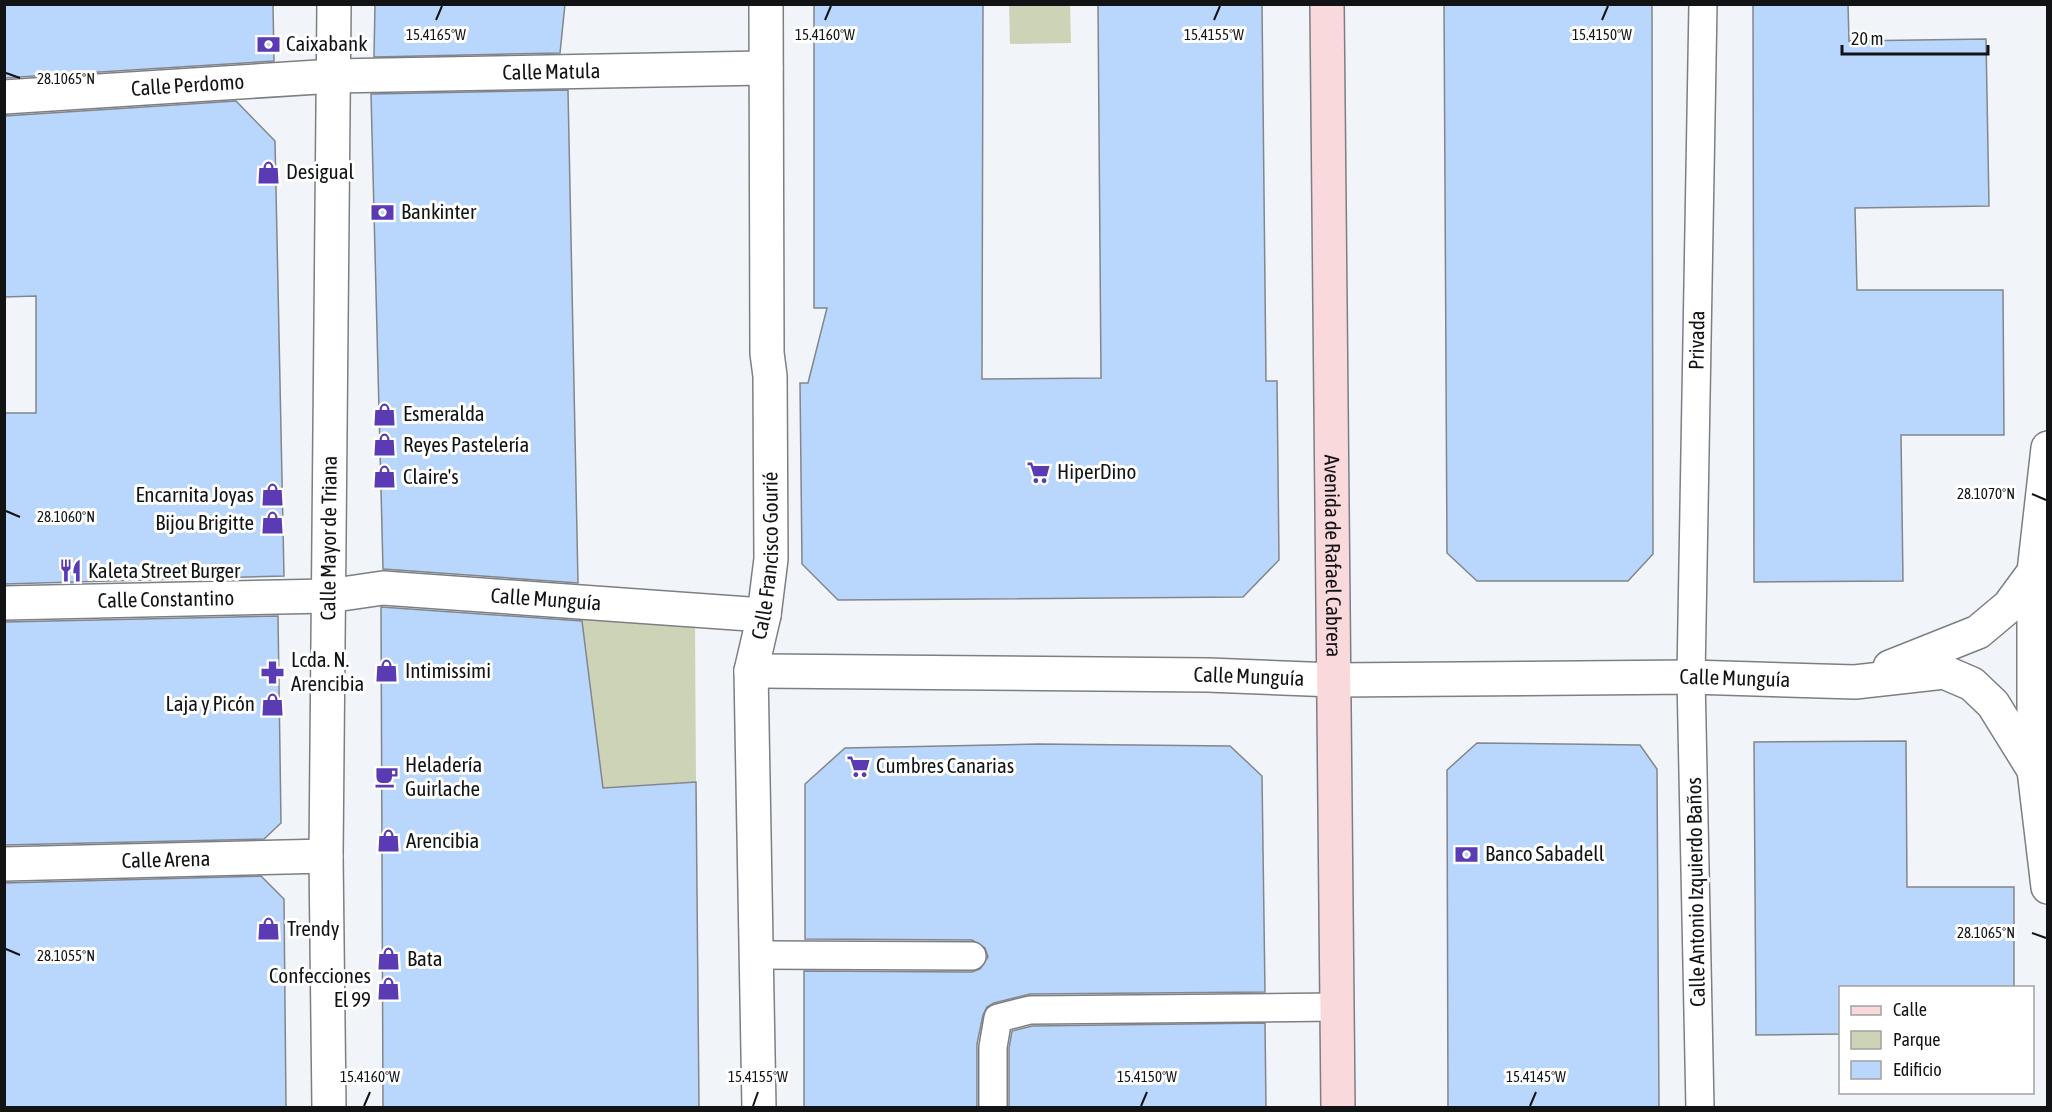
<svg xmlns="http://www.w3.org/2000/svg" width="2052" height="1112" font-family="'Asap Condensed',sans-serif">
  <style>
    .green { fill: #cdd3b7 }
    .building { fill: #b9d6fc; stroke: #83868a; stroke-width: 1.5 }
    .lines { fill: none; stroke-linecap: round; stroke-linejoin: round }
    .lane-casing { stroke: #7c7f83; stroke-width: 30 }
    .street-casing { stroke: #7c7f83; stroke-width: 36 }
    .secondary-casing { stroke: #7c7f83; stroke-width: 36 }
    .lane { stroke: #fff; stroke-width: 27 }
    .street { stroke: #fff; stroke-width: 33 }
    .secondary { stroke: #fad9dc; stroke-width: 33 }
    .ticks { fill: none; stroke: #121315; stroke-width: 2 }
    .labels { text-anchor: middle; stroke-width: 6; stroke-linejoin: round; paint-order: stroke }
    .poi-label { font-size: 21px; fill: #121315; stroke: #fff; text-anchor: start }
    .street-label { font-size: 21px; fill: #121315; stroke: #fff }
    .ticks-label { font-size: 15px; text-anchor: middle; fill: #121315; stroke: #fff; stroke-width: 6; stroke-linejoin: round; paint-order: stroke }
  </style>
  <rect width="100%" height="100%" fill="#f1f4f8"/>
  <!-- green -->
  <path class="green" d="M1009 5H1070L1071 43 1010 44Z
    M581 616 695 626 696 782 602 788Z"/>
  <!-- building -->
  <path class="building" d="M4 4H273L274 61 4 78Z
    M375 4H565L560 53 374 57Z
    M814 4H983L982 379 1101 378 1098 4H1262L1266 381H1277L1279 560 1243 597 838 600 802 564 800 383H808L827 308H814Z
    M1444 4H1652L1653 554 1628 581H1477L1447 553Z
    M1753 4H1848L1849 41 1986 39 1989 206 1855 208 1857 290H2003L2004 435H1901L1903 581 1754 582Z
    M568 90 578 583 383 569 371 94Z
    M236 101 275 141 284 576 4 584V413H36V296L4 297V116Z
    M381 607 582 621 603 788 696 782 699 1107H383Z
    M278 616 281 823 264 839 4 845V622Z
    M1906 741 1907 887H2014V987H1840V1034L1756 1035 1754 742Z
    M1477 743 1640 745 1657 769 1659 1107H1448L1447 770Z
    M1039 744 1230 746 1262 776 1265 992 1030 994 994 1003 987 1007 983 1015 977 1044V1107H804V971L972 972 980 969 988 957 985 948 972 940 805 939V784L845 748Z
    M261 876 284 899 286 1107H4V883Z
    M1265 1023 1266 1107H1009V1048L1012 1031 1032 1026Z"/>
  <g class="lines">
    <defs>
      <g id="lane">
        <path d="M758 955 972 956"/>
        <path d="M993 1108V1047L998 1018 1030 1010 1337 1007"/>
        <path id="s1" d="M1700 1108 1691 677 1703 4"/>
      </g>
      <g id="street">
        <path id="s2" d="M4 97 334 76 766 68"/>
        <path id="s3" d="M4 603 328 596 383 588 764 615"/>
        <path d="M1890 667 1978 632 2009 606 2034 572"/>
        <path id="s4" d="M751 671 1208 675 1334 680 1691 677 1855 682 1944 672 1972 684 1993 704 2034 770 2048 887"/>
        <path d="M2034 769V572L2048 448"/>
        <path id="s5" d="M4 864 326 856"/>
        <path id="s6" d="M329 1108 326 856 334 4"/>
        <path id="s7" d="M759 1108 751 671 764 615 771 559 770 376 767 353 766 4"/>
      </g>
      <g id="secondary">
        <path id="s8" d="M1327 4 1338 1108"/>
      </g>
    </defs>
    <!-- lane casing -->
    <use href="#lane" class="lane-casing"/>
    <!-- street casing -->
    <use href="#street" class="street-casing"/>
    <!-- secondary casing -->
    <use href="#secondary" class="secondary-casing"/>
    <!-- lane -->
    <use href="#lane" class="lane"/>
    <!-- street -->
    <use href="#street" class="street"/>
    <!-- secondary -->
    <use href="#secondary" class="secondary"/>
  </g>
  <!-- ticks -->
  <path class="ticks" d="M436 20 442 6M825 20 831 6M1214 20 1220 6M1602 20 1608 6M6 73 20 78M2032 494 2046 500M6 511 20 517M2032 933 2046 938M6 949 20 955M364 1106 370 1092M753 1106 758 1092M1141 1106 1147 1092M1530 1106 1536 1092"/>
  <!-- icons -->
  <defs>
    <symbol id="bank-bare" viewBox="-9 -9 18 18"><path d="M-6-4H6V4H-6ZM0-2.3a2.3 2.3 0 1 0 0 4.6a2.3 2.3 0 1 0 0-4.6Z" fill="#5a3bb3" stroke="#fff" stroke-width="2.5" paint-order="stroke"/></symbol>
    <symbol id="shop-bare" viewBox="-9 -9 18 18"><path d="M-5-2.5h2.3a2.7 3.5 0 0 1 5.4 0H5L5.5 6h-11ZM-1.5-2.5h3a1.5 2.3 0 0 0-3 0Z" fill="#5a3bb3" stroke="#fff" stroke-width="2.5" paint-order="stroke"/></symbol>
    <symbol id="supermarket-bare" viewBox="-9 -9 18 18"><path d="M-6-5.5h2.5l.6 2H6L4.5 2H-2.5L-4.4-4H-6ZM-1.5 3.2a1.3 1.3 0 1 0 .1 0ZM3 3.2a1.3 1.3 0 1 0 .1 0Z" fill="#5a3bb3" stroke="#fff" stroke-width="2.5" paint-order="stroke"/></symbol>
    <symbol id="restaurant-bare" viewBox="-9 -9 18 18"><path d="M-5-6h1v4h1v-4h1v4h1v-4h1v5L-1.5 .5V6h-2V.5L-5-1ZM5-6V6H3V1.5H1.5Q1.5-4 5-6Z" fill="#5a3bb3" stroke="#fff" stroke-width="2.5" paint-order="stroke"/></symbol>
    <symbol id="pharmacy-bare" viewBox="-9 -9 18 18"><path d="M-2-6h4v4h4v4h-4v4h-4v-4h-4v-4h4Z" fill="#5a3bb3" stroke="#fff" stroke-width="2.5" paint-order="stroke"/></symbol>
    <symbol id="cafe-bare" viewBox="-9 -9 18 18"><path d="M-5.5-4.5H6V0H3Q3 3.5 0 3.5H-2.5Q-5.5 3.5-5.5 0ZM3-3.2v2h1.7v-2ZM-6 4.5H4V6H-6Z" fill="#5a3bb3" stroke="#fff" stroke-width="2.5" paint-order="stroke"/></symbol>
  </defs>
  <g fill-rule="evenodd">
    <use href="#bank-bare" x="252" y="28" width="33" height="33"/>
    <use href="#shop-bare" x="252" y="156" width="33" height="33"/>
    <use href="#bank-bare" x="366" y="196" width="33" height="33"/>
    <use href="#shop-bare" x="368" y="398" width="33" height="33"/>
    <use href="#shop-bare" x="368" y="428" width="33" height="33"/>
    <use href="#supermarket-bare" x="1022" y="456" width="33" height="33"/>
    <use href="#shop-bare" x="368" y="460" width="33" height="33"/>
    <use href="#shop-bare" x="256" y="478" width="33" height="33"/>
    <use href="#shop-bare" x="256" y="506" width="33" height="33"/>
    <use href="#restaurant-bare" x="54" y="554" width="33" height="33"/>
    <use href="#shop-bare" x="370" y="654" width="33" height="33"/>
    <use href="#pharmacy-bare" x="256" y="656" width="33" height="33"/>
    <use href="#shop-bare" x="256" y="688" width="33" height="33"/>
    <use href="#supermarket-bare" x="842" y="750" width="33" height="33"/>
    <use href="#cafe-bare" x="370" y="760" width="33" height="33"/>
    <use href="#shop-bare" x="372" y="824" width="33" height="33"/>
    <use href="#bank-bare" x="1450" y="838" width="33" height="33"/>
    <use href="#shop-bare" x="252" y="912" width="33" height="33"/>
    <use href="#shop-bare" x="372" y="942" width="33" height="33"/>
    <use href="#shop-bare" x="372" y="972" width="33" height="33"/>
  </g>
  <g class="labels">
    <!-- poi labels -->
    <g class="poi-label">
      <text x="286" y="51">Caixabank</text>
      <text x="286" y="179">Desigual</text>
      <text x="401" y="219">Bankinter</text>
      <text x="403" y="421">Esmeralda</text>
      <text x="403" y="452">Reyes Pastelería</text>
      <text x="1057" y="479">HiperDino</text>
      <text x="403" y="484">Claire's</text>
      <text x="254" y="502" text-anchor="end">Encarnita Joyas</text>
      <text x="254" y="530" text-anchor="end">Bijou Brigitte</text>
      <text x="88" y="578">Kaleta Street Burger</text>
      <text x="291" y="667">Lcda. N.<tspan x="291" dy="24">Arencibia</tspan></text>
      <text x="405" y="678">Intimissimi</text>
      <text x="255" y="711" text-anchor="end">Laja y Picón</text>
      <text x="405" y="772">Heladería<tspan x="405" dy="24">Guirlache</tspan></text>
      <text x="876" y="773">Cumbres Canarias</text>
      <text x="406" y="848">Arencibia</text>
      <text x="1485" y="861">Banco Sabadell</text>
      <text x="287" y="936">Trendy</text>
      <text x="407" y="966">Bata</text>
      <text x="371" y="983" text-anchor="end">Confecciones<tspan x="371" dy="24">El 99</tspan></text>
    </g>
    <!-- street labels -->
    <g class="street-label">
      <text dy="7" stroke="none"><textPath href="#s2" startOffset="548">Calle Matula</textPath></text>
      <text dy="7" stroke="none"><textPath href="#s2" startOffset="184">Calle Perdomo</textPath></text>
      <text dy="7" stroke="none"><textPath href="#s1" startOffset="768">Privada</textPath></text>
      <text dy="7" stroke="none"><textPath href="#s6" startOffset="570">Calle Mayor de Triana</textPath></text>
      <text dy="7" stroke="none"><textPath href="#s7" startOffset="554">Calle Francisco Gourié</textPath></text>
      <text dy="7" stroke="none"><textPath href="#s8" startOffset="552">Avenida de Rafael Cabrera</textPath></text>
      <text dy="7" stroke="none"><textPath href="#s3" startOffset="162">Calle Constantino</textPath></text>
      <text dy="7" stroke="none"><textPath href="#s3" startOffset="543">Calle Munguía</textPath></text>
      <text dy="7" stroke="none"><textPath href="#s4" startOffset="498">Calle Munguía</textPath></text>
      <text dy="7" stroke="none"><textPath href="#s4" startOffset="984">Calle Munguía</textPath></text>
      <text dy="7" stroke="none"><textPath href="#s5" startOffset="162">Calle Arena</textPath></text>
      <text transform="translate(1696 892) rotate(-91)" y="7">Calle Antonio Izquierdo Baños</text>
    </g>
  </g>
  <g class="ticks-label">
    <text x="825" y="40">15.4160°W</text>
    <text x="1214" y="40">15.4155°W</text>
    <text x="1602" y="40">15.4150°W</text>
    <text x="436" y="40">15.4165°W</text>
    <text x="66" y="84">28.1065°N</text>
    <text x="1986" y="499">28.1070°N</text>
    <text x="66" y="522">28.1060°N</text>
    <text x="1986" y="938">28.1065°N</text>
    <text x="66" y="961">28.1055°N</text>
    <text x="370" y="1082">15.4160°W</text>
    <text x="758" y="1082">15.4155°W</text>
    <text x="1147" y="1082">15.4150°W</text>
    <text x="1536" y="1082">15.4145°W</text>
  </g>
  <!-- border -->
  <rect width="2052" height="1112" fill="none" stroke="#121315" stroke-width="12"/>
  <!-- legend -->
  <rect x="1839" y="986" width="195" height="108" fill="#ffffff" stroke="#a0a1a1" stroke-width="1.5"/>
  <rect x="1851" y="1006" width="30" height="9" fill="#fad9dc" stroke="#a0a1a1" stroke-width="1.5"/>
  <text x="1893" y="1016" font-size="18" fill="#121315">Calle</text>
  <rect x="1851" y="1031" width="30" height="18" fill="#cdd3b7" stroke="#a0a1a1" stroke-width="1.5"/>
  <text x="1893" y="1046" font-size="18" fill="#121315">Parque</text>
  <rect x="1851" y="1061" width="30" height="18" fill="#b9d6fc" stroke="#a0a1a1" stroke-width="1.5"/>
  <text x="1893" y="1076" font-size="18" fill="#121315">Edificio</text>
  <!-- scale -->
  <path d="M1842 45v9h146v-9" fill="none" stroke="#121315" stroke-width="3"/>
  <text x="1851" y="45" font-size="18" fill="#121315" stroke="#ffffff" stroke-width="4.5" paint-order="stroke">20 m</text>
</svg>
